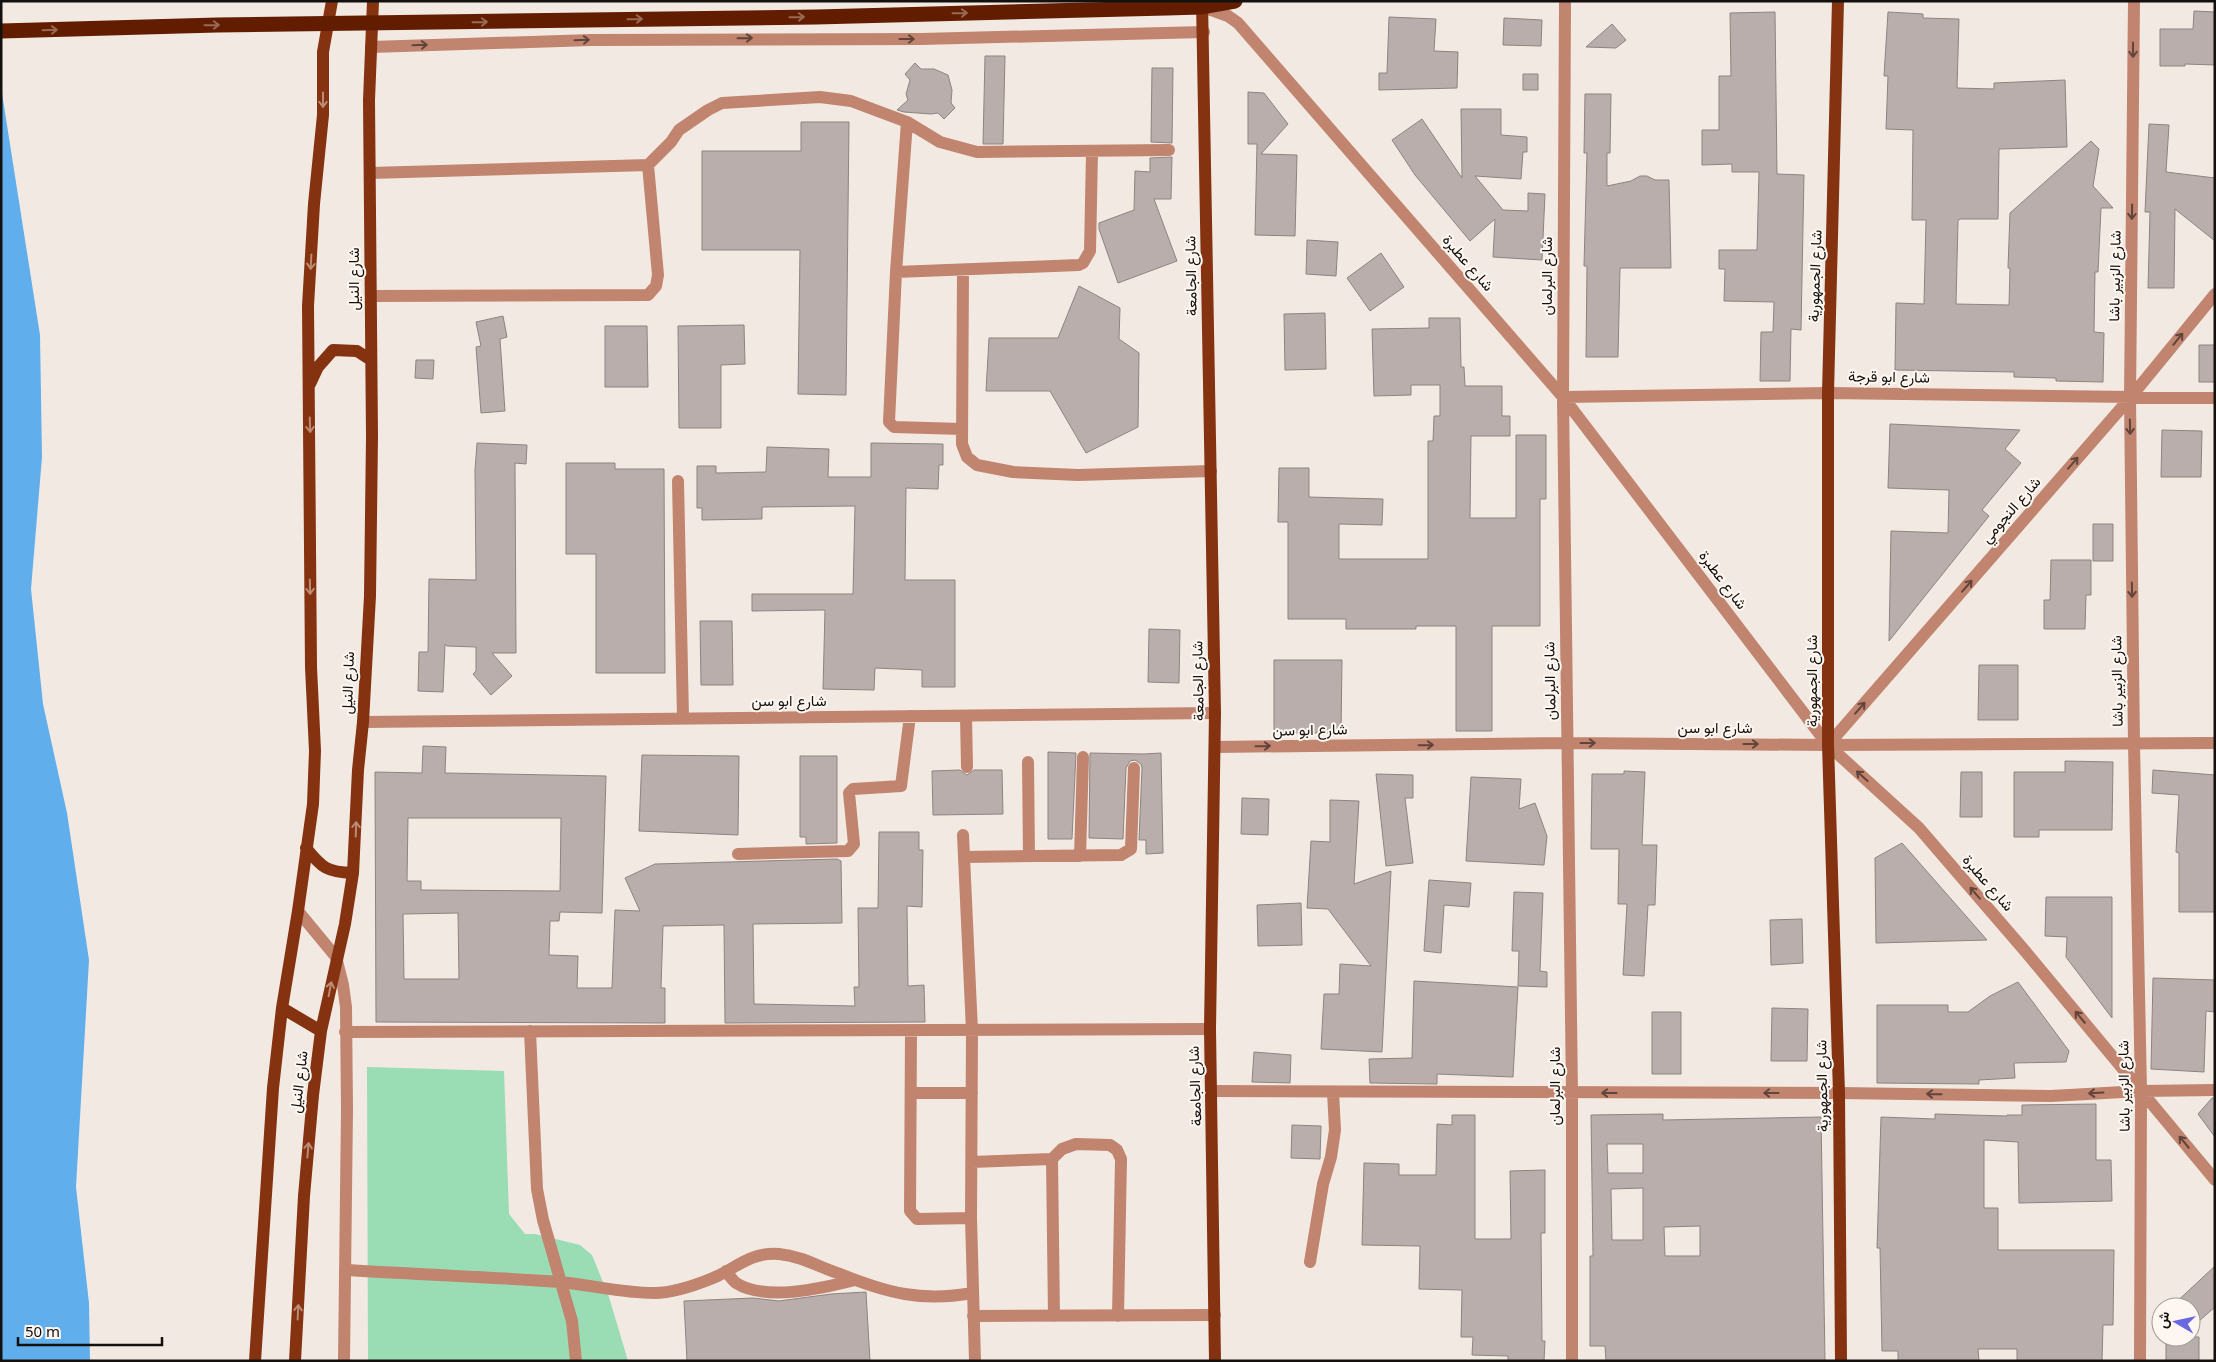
<svg xmlns="http://www.w3.org/2000/svg" width="2216" height="1362" font-family="'Noto Sans',Vazirmatn,sans-serif">
  <style>
    .green { fill: #9adcb4 }
    .water { fill: #61aeec }
    .building { fill: #b9aeab; stroke: #8d8380; fill-rule: evenodd }
    .lines { fill: none; stroke-linecap: round; stroke-linejoin: round }
    .minor { stroke: #c0846f; stroke-width: 12 }
    .major { stroke: #843210; stroke-width: 12 }
    .highway { stroke: #621d00; stroke-width: 15 }
    .oneway { stroke: #996954 }
    .oneway2 { stroke: #61443a }
    .oneway3 { stroke: #bb8b75 }
    .labels { text-anchor: middle; stroke-width: 4; stroke-linejoin: round; paint-order: stroke }
    .street-label { font-size: 15px; fill: #13100e; stroke: #fef7f1 }
  </style>
  <rect width="100%" height="100%" fill="#f2eae2"/>
  <!-- green -->
  <path class="green" d="M367 1067 504 1071 509 1214 525 1234H535L580 1245 592 1255 609 1297 628 1361H368Z"/>
  <!-- water -->
  <path class="water" d="M1 87 40 335 42 457 31 589 43 704 67 813 89 960 76 1187 89 1303 90 1361H1Z"/>
  <!-- building -->
  <path class="building" d="M2194 11 2215 12V65L2185 64V66H2160V29H2193Z
    M1775 12 1777 174 1804 175 1801 330 1791 329 1790 381H1760L1761 332H1773L1774 302 1724 301 1725 269H1719V250H1757L1759 172H1732V164L1702 165V130H1719V76H1731L1730 13Z
    M1888 12 1923 14V18L1959 19 1957 88 1994 89V83L2065 80 2067 147 1999 149 1998 219H1960L1958 221 1956 304 2009 305 2010 268H2008L2010 213 2091 141 2099 149 2093 186 2113 208H2101L2098 272H2095L2094 332 2104 333 2103 382 2056 381V378L2014 377V372L1895 370 1896 303 1924 304 1926 220H1912L1913 130 1886 129 1888 76H1884Z
    M1389 17 1436 19 1434 51 1458 52 1457 88 1379 90V73H1387Z
    M1504 18 1542 20 1541 46 1503 45Z
    M1612 24 1626 40 1616 48 1586 47Z
    M985 56H1005L1003 144H983Z
    M915 63 921 69H934L948 75 952 90 951 103 955 108 944 119 938 113 931 114 904 112 897 110 908 100 906 94 910 80 905 74Z
    M1152 68H1173L1172 143 1151 142Z
    M1523 74H1538V90H1523Z
    M1248 92 1264 93 1288 124 1261 154 1297 155 1295 236 1255 235 1257 144H1248Z
    M1585 94H1611L1610 153H1607V186L1631 181 1640 176H1647L1655 180H1669L1671 268H1620L1618 357H1586L1587 266H1584L1587 153H1584Z
    M1461 109H1501V135L1527 137V152H1523L1521 179 1475 176 1503 210 1528 211V193L1545 194 1542 260 1493 257 1495 219 1470 241 1415 175 1392 140 1422 119 1462 178Z
    M801 122H849L846 395 798 394 800 250H702V151H801Z
    M2149 124 2169 125 2166 172 2215 178V241L2175 209 2174 288H2148L2150 212H2145Z
    M1172 157 1171 199H1154L1177 261 1118 283 1099 229V223L1134 210 1135 171 1150 172V158Z
    M1307 240 1338 242 1336 276 1306 274Z
    M1381 253 1404 287 1370 311 1347 278Z
    M1079 286 1120 308 1119 339 1139 353 1138 427 1086 453 1050 391H986L989 338H1058Z
    M1325 313 1326 369 1285 370 1284 314Z
    M503 316 507 337 500 339 505 411 481 413 476 347 481 346 476 322Z
    M1429 318H1460L1461 367H1464L1465 386H1502V416H1510V436H1471L1470 518H1516V435H1546V499H1540V626H1492V731H1456V626H1416V629H1346V619H1288V522H1278L1279 468H1309V497L1383 499 1382 525 1339 524V559H1428V441H1433L1434 416H1440V385H1411V395L1374 396 1372 329 1429 328Z
    M744 325 745 364 721 365V428H679L678 326Z
    M605 326H647L648 387H605Z
    M2199 345H2215V382H2199Z
    M416 360H434L433 379 415 378Z
    M1890 424 2020 430 2005 449 2021 463 1982 510 1989 516 1889 641 1891 531 1948 533 1949 490 1888 488Z
    M2162 430 2202 431 2201 477H2161Z
    M477 443 527 445 526 464 515 463 516 653H492L512 676 491 695 473 674 476 671V647L447 646 445 644 443 692 418 691 419 652H428L429 579 476 580 475 470Z
    M871 443 943 444V465H939L938 489 906 488 905 580H955V687H922V670L875 668 874 690 823 689 825 610 752 611V594H853L855 506 762 507V519L702 520V508H697V466H716V473L766 472 767 447 829 449 828 477H871Z
    M566 463H615V469H664L665 673H596V554H566Z
    M2093 524H2113V561H2093Z
    M2051 560H2091V595H2086L2085 629H2044V600H2050Z
    M700 621H732L733 685H701Z
    M1149 629 1180 630 1179 683 1148 682Z
    M1274 660H1342L1341 733H1274Z
    M1979 665H2018V720H1978Z
    M423 746 446 747 445 773 606 776 602 913 560 912 559 921H550L549 955 578 956 577 988H612L615 910 640 911 625 878 655 864 837 859 841 861 842 923 753 924 754 1004 855 1006 854 987H859L858 908H878L879 832H919V850H923L922 907 907 906 908 986 924 985 925 1022 725 1023 724 925 663 926 661 988H665V1023L376 1022 375 772 422 773ZM408 818H561L560 891 421 890V881H407ZM458 913 459 979H404L403 914Z
    M1048 752 1076 753 1072 839H1048Z
    M1090 753 1144 754 1161 753 1163 853 1146 854V840H1139L1142 768 1141 764 1135 760 1130 761 1126 768 1123 839 1089 838Z
    M642 755 739 756 738 835 639 831Z
    M800 756H837V843L806 844V837H800Z
    M2065 761 2113 762 2112 830H2039V837H2014V772H2065Z
    M960 770 967 775 974 770H1002L1003 814 933 815 932 771Z
    M2153 770 2215 775V912H2179V853L2176 852 2179 795 2152 793Z
    M1624 771 1645 772 1642 845H1657L1655 905H1648L1644 976 1623 975 1627 904H1618L1619 849H1591L1592 774H1624Z
    M1961 772H1982V817H1960Z
    M1376 774 1413 775V798H1405L1413 863 1386 866Z
    M1471 777 1521 779 1519 809 1535 803 1547 836 1544 865 1466 861Z
    M1242 798 1269 799 1268 835 1241 834Z
    M1330 800 1359 801 1354 884 1391 871 1382 1052 1321 1049 1324 994H1339L1340 964 1371 966 1328 909 1307 908 1311 841 1330 842Z
    M1902 843 1987 940 1876 943 1875 858Z
    M1429 880 1471 883 1469 907 1444 905 1441 953 1424 951Z
    M1514 892 1543 893 1540 971 1547 972V987L1518 986 1519 951H1512Z
    M2046 897H2112V1018L2066 957 2067 937 2045 936Z
    M1301 903 1302 945 1258 946 1257 905Z
    M1802 919 1803 963 1771 965 1770 920Z
    M2153 978 2215 980V1012L2206 1011 2204 1072 2151 1069Z
    M1414 981 1518 987 1513 1077 1437 1074V1084L1370 1083 1369 1059 1412 1058Z
    M2018 982 2069 1051 2066 1062 2014 1063 2015 1078 1979 1080V1084L1877 1083V1005H1948V1012H1968L1990 996Z
    M1772 1008 1808 1009 1807 1061H1771Z
    M1652 1012H1681V1074H1652Z
    M1254 1052 1291 1055 1290 1083 1252 1082Z
    M2212 1098H2215V1137L2198 1114Z
    M2096 1104V1160H2111L2112 1201 2019 1203 2018 1142 1984 1140V1208H1998V1250H2114L2113 1325H2103L2102 1361H2017V1349H1978L1979 1361H1898V1351H1882L1880 1248H1877L1881 1117 1935 1119V1114L2007 1116V1115H2022V1105Z
    M1663 1114V1120L1821 1117 1825 1361H1606L1605 1346H1590V1256H1593L1591 1115ZM1607 1144H1643V1173H1608ZM1643 1188V1240H1612L1611 1189ZM1700 1226V1256H1665L1664 1227Z
    M1452 1115H1475V1239H1511L1510 1171 1545 1170V1233H1541L1542 1341H1545L1544 1361H1508V1356L1472 1355 1473 1337H1461L1462 1290 1419 1289 1420 1246 1362 1245 1364 1163 1399 1164V1175H1436L1437 1124 1452 1125Z
    M1292 1125 1321 1126 1320 1159 1291 1158Z
    M2215 1266V1307L2191 1328V1307H2171Z
    M866 1292 870 1361H687L684 1301 753 1298 779 1301 831 1294Z
    M2166 1337H2199V1361H2166Z"/>
  <g class="lines">
    <!-- minor -->
    <path class="minor" d="M1565 1 1563 397 1572 1093V1361
      M2134 1 2130 398 2134 744 2141 1091 2140 1361
      M1203 7 1228 16 1238 23 1563 397 1828 745 1919 828 2025 951 2215 1180
      M371 47 591 40 921 39 1204 32
      M907 122 896 272 1079 265 1083 263 1090 251 1092 152
      M370 173 648 165
      M963 270 962 444 967 457 977 465 1013 472 1078 475 1211 471
      M896 272 889 422 894 427 962 429
      M371 296 648 295 656 286 658 275 648 165 671 142 679 130 708 110 722 103 820 97 851 101 907 122 940 142 977 152 1169 150
      M1563 397 1828 393 2215 398
      M678 481 683 718
      M966 716 967 767
      M363 722 1215 713
      M1828 745 2130 398 2215 294
      M1215 747 1567 743 1828 745 2215 743
      M1028 762 1029 856
      M963 835 972 1031 971 1218 975 1361
      M738 854 848 851 854 844 849 793 853 789 901 786 910 716
      M1080 856 1083 757
      M964 857 1121 855 1131 849 1134 768
      M298 911 336 957 343 985 346 1007 347 1110 344 1361
      M911 1030 910 1211 917 1219 971 1218
      M530 1031 537 1189 543 1220 572 1321 576 1361
      M345 1032 1210 1029
      M1212 1091 1839 1093 2051 1096 2141 1091 2215 1090
      M911 1093H972
      M972 1162 1052 1159
      M1310 1262 1323 1184 1331 1157 1335 1130 1333 1092
      M345 1270C416 1274 488 1277 560 1282 591 1285 623 1293 654 1293 673 1293 696 1285 713 1278 737 1268 749 1252 779 1254 801 1256 819 1267 840 1274 887 1293 922 1302 972 1293
      M726 1271C729 1275 732 1280 736 1283 766 1302 823 1288 855 1280
      M973 1316 1215 1315
      M1054 1316 1052 1159 1062 1149 1076 1144 1110 1145 1117 1150 1121 1159 1118 1316"/>
    <!-- major -->
    <path class="major" d="M1202 1 1215 713 1210 1029 1215 1361
      M1838 1 1828 393V745L1839 1093 1841 1361
      M310 384 318 367 333 350 357 351 371 360
      M306 848C322 868 327 872 353 873
      M282 1008 321 1031
      M255 1361 273 1088 282 1008 298 911 313 804 315 751 311 667 308 306 314 204 323 115V52L332 1
      M295 1361 304 1196 313 1095 321 1031 345 924 353 873 358 770 363 722 370 596 372 436 369 100 373 1"/>
    <!-- highway -->
    <path class="highway" d="M1 31 217 25 816 17 1167 8 1201 7 1235 1"/>
  </g>
  <!-- one-way arrows -->
  <defs><path id="oneway-shaft" d="M-6 0H5M1.5-3L5.5 0L1.5 3" fill="none" stroke-width="1.6" stroke-linecap="round" stroke-linejoin="round" transform="scale(1.25)"/></defs>
  <g class="oneway">
    <use href="#oneway-shaft" transform="translate(960 13) rotate(-1)"/>
    <use href="#oneway-shaft" transform="translate(797 17) rotate(-1)"/>
    <use href="#oneway-shaft" transform="translate(635 19) rotate(-1)"/>
    <use href="#oneway-shaft" transform="translate(480 22) rotate(-1)"/>
    <use href="#oneway-shaft" transform="translate(212 25) rotate(-1)"/>
    <use href="#oneway-shaft" transform="translate(50 30) rotate(-2)"/>
  </g>
  <g class="oneway2">
    <use href="#oneway-shaft" transform="translate(745 38) rotate(-1)"/>
    <use href="#oneway-shaft" transform="translate(907 39)"/>
    <use href="#oneway-shaft" transform="translate(582 40) rotate(-2)"/>
    <use href="#oneway-shaft" transform="translate(420 45) rotate(-2)"/>
    <use href="#oneway-shaft" transform="translate(2133 50) rotate(90)"/>
    <use href="#oneway-shaft" transform="translate(2132 212) rotate(91)"/>
    <use href="#oneway-shaft" transform="translate(2178 339) rotate(-51)"/>
    <use href="#oneway-shaft" transform="translate(2130 427) rotate(89)"/>
    <use href="#oneway-shaft" transform="translate(2073 463) rotate(-49)"/>
    <use href="#oneway-shaft" transform="translate(1967 586) rotate(-49)"/>
    <use href="#oneway-shaft" transform="translate(2132 590) rotate(89)"/>
    <use href="#oneway-shaft" transform="translate(1860 708) rotate(-49)"/>
    <use href="#oneway-shaft" transform="translate(1588 743)"/>
    <use href="#oneway-shaft" transform="translate(1751 744)"/>
    <use href="#oneway-shaft" transform="translate(1426 745) rotate(-1)"/>
    <use href="#oneway-shaft" transform="translate(1263 746) rotate(-1)"/>
    <use href="#oneway-shaft" transform="translate(1862 776) rotate(-138)"/>
    <use href="#oneway-shaft" transform="translate(1975 893) rotate(-131)"/>
    <use href="#oneway-shaft" transform="translate(2080 1017) rotate(-130)"/>
    <use href="#oneway-shaft" transform="translate(1609 1093) rotate(-180)"/>
    <use href="#oneway-shaft" transform="translate(1771 1093) rotate(-180)"/>
    <use href="#oneway-shaft" transform="translate(2096 1093) rotate(177)"/>
    <use href="#oneway-shaft" transform="translate(1934 1094) rotate(-179)"/>
    <use href="#oneway-shaft" transform="translate(2184 1142) rotate(-130)"/>
  </g>
  <g class="oneway3">
    <use href="#oneway-shaft" transform="translate(323 100) rotate(90)"/>
    <use href="#oneway-shaft" transform="translate(311 262) rotate(93)"/>
    <use href="#oneway-shaft" transform="translate(310 425) rotate(88)"/>
    <use href="#oneway-shaft" transform="translate(310 587) rotate(89)"/>
    <use href="#oneway-shaft" transform="translate(356 829) rotate(-88)"/>
    <use href="#oneway-shaft" transform="translate(330 989) rotate(-79)"/>
    <use href="#oneway-shaft" transform="translate(308 1150) rotate(-85)"/>
    <use href="#oneway-shaft" transform="translate(298 1312) rotate(-87)"/>
  </g>
  <g class="labels">
    <!-- street labels -->
    <g class="street-label">
      <text transform="translate(1468 263) rotate(49)" y="5">شارع عطبرة</text>
      <text transform="translate(1191 276) rotate(-91)" y="5">شارع الجامعة</text>
      <text transform="translate(1547 276) rotate(-90)" y="5">شارع البرلمان</text>
      <text transform="translate(1815 276) rotate(-88)" y="5">شارع الجمهورية</text>
      <text transform="translate(2115 276) rotate(-89)" y="5">شارع الزبير باشا</text>
      <text transform="translate(354 279) rotate(-90)" y="5">شارع النيل</text>
      <text transform="translate(1889 377) rotate(1)" y="5">شارع ابو قرجة</text>
      <text transform="translate(2011 510) rotate(-49)" y="5">شارع النجومي</text>
      <text transform="translate(1723 580) rotate(53)" y="5">شارع عطبرة</text>
      <text transform="translate(1198 681) rotate(-91)" y="5">شارع الجامعة</text>
      <text transform="translate(1550 681) rotate(-91)" y="5">شارع البرلمان</text>
      <text transform="translate(1812 681) rotate(-90)" y="5">شارع الجمهورية</text>
      <text transform="translate(2117 681) rotate(-91)" y="5">شارع الزبير باشا</text>
      <text transform="translate(348 683) rotate(-88)" y="5">شارع النيل</text>
      <text x="789" y="706">شارع ابو سن</text>
      <text x="1715" y="733">شارع ابو سن</text>
      <text transform="translate(1310 730) rotate(-1)" y="5">شارع ابو سن</text>
      <text transform="translate(1988 883) rotate(49)" y="5">شارع عطبرة</text>
      <text transform="translate(299 1082) rotate(-83)" y="5">شارع النيل</text>
      <text transform="translate(1195 1086) rotate(-92)" y="5">شارع الجامعة</text>
      <text transform="translate(1555 1086) rotate(-90)" y="5">شارع البرلمان</text>
      <text transform="translate(1822 1086) rotate(-91)" y="5">شارع الجمهورية</text>
      <text transform="translate(2124 1086) rotate(-91)" y="5">شارع الزبير باشا</text>
    </g>
  </g>
  <!-- border -->
  <rect width="2216" height="1362" fill="none" stroke="#13100e" stroke-width="5"/>
  <!-- north arrow -->
  <g transform="translate(2176 1322) rotate(279)"><circle r="24" fill="#fef7f1" stroke="#a09b96"/>
  <path d="M0-4L9 19L0 12L-9 19Z" fill="#6968e2"/>
  <text y="-8" font-size="14" font-weight="bold" text-anchor="middle" fill="#13100e">ش</text>
  </g>
  <!-- scale -->
  <path d="M18 1337v8h144v-8" fill="none" stroke="#13100e" stroke-width="2.5"/>
  <text x="25" y="1337" font-size="15" fill="#13100e" stroke="#fef7f1" stroke-width="4" paint-order="stroke">50 m</text>
</svg>
